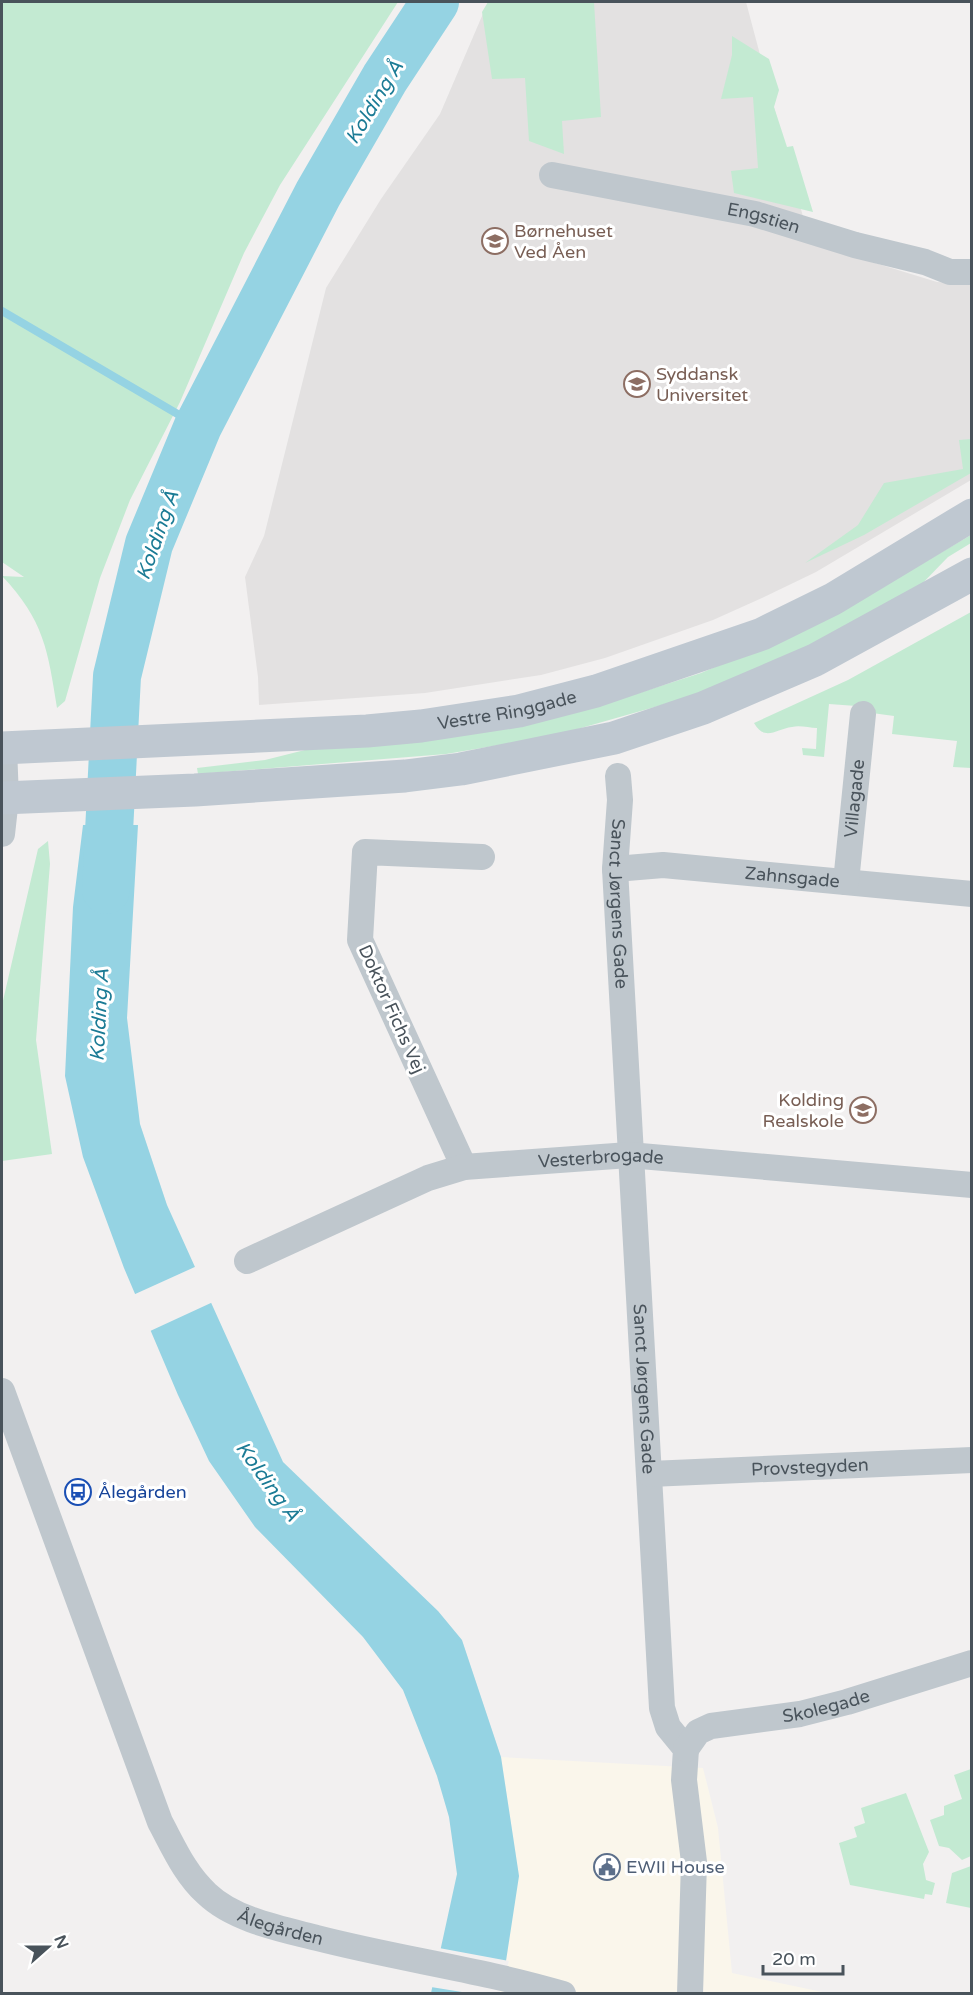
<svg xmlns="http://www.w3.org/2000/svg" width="973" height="1995" font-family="'Varela Round',sans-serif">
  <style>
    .commercial { fill: #faf6eb }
    .education { fill: #e3e1e1 }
    .green { fill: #c3ead2 }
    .water { fill: #95d3e3 }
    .pier { fill: #f2f0f0 }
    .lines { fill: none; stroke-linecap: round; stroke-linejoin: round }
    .stream { stroke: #95d3e3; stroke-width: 8 }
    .river { stroke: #95d3e3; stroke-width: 48 }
    .street { stroke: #bfc7cd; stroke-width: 26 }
    .secondary { stroke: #bfc8d1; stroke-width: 33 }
    .labels { text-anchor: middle; stroke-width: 6; stroke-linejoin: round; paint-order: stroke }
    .street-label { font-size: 18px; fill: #49535b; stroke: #fff }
    .education-label { font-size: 18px; fill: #785e54; stroke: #fff; text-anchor: start }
    .transit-label { font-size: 18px; fill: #164399; stroke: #fff; text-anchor: start }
    .service-label { font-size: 18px; fill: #4e5e75; stroke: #fff; text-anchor: start }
    .water-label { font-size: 20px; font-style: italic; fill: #1b7b95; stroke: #fff }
  </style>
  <rect width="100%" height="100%" fill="#f2f0f0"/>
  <!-- commercial -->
  <path class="commercial" d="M501 1757 703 1768 718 1828 732 1973 827 1993 496 1994 519 1876Z"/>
  <!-- education -->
  <path class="education" d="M488 2H746L810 243 937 282 971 284V480L816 572 762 598 713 620 605 658 541 675 425 693 259 705 258 677 245 577 264 536 326 288 381 199 440 114Z"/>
  <!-- green -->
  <path class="green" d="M2 2H398L280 185 244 253 180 402 130 500 100 578 65 701 57 708C48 651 44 620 2 576L24 577 2 562Z
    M488 2H594L601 117 562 121 564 154 529 141 525 78 492 79 482 12Z
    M732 36 769 59 779 90 774 107 787 147 793 146 813 212 734 193 731 171 758 168 753 97 721 99 732 55Z
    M971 439V473L864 535 805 563 858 525 884 483 963 469 959 440Z
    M971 535V543L948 557 917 589 813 647 697 695 553 736 446 754 198 774 197 768 265 760 309 749 617 700 701 673 773 642 868 595Z
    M971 612V768L953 767 957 741 892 734 894 716 872 713 870 707 829 704 824 757 803 755 802 748 816 749 817 728C809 728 800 725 792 727 776 729 765 742 754 723L848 680Z
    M48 841 50 864 36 1040 52 1154 2 1161V1005L38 849Z
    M971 1769V1856L962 1860 949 1848 939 1846 930 1820 944 1815V1806L962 1799 954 1775Z
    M906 1793 929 1852 923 1864 926 1880 935 1883 932 1895 925 1894 924 1899 850 1885 839 1843 857 1837 854 1827 865 1823 861 1808Z
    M971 1866V1908L946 1903 952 1873Z"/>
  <!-- water -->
  <path class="water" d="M83 825H138L127 1018 140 1124 167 1205 283 1462 438 1611 462 1640 501 1757 519 1876 506 1961 496 1993H431L457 1874 449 1817 437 1776 403 1690 363 1637 255 1527 209 1461 178 1395 124 1268 83 1157 65 1076 73 907Z"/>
  <!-- pier -->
  <path class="pier" d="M197 1266 213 1302 148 1332 133 1295Z
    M439 1948 509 1961 499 1994 468 1993 431 1987Z"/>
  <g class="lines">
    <!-- stream -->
    <path class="stream" d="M2 311 198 426"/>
    <!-- river -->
    <path class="river" d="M106 890 117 676 149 544 198 426 318 194 385 78 435 2"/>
    <!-- street -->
    <g class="street">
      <path id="s1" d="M552 175 755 214 855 245 925 262 950 272H972"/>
      <path id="s2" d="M618 776 620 800 615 869 662 1708 668 1727 686 1749 684 1780 694 1862 690 1994"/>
      <path d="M2 834 6 798 4 748"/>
      <path id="s3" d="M615 869 663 865 972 894"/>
      <path id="s4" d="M846 882 863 714"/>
      <path d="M464 1167 360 940 365 852 482 857"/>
      <path id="s5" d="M247 1261 428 1178 464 1167 629 1155 972 1185"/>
      <path id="s6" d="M2 1391 160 1822C174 1848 185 1874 207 1894 234 1920 282 1929 317 1938 399 1959 482 1970 563 1994"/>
      <path id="s7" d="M650 1474 972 1460"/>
      <path id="s8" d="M686 1749 698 1732 711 1726 800 1714 847 1702 972 1663"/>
    </g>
    <!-- secondary -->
    <g class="secondary">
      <path id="s9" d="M2 748 367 731 421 726 519 711 596 691 762 634 833 599 972 515"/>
      <path d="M2 798 195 790 405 776 461 769 614 738 703 708 815 660 972 574"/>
    </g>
  </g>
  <!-- icons -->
  <defs>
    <symbol id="school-ring" viewBox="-11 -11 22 22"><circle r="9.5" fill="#fff" stroke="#8d6e63" stroke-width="1.5"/><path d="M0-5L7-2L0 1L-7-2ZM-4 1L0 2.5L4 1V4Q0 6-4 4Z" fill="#8d6e63"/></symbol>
    <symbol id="university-ring" viewBox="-11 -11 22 22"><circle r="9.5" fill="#fff" stroke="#8d6e63" stroke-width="1.5"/><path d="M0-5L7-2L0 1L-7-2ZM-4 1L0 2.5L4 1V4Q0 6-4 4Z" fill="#8d6e63"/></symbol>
    <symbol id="bus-ring" viewBox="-11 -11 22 22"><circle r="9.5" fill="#fff" stroke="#1a4fb4" stroke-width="1.5"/><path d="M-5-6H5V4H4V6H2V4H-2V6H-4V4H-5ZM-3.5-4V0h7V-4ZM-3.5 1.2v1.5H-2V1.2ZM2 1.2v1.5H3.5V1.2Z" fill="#1a4fb4"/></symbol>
    <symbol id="civic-ring" viewBox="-11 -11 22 22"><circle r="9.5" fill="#fff" stroke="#5c6f8a" stroke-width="1.5"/><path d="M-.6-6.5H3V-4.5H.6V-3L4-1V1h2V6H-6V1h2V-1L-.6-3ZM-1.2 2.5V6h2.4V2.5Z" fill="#5c6f8a"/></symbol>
  </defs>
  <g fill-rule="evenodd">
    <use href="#school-ring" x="480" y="226" width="30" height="30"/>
    <use href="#university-ring" x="622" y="369" width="30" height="30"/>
    <use href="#school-ring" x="848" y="1095" width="30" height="30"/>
    <use href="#bus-ring" x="63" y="1477" width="30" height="30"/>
    <use href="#civic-ring" x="592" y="1852" width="30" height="30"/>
  </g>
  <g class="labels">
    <!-- street labels -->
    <g class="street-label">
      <text dy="6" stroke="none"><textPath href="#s1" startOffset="216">Engstien</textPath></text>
      <text dy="6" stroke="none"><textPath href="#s9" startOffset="507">Vestre Ringgade</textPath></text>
      <text dy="6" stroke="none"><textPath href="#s4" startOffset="84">Villagade</textPath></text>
      <text dy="6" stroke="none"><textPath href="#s3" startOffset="178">Zahnsgade</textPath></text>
      <text dy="6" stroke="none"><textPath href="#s2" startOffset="128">Sanct Jørgens Gade</textPath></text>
      <text transform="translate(392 1009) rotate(66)" y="6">Doktor Fichs Vej</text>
      <text dy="6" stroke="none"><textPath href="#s5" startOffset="374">Vesterbrogade</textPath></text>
      <text dy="6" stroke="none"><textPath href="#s2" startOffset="614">Sanct Jørgens Gade</textPath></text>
      <text dy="6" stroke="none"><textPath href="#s7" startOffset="160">Provstegyden</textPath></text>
      <text dy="6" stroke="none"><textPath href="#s8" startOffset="152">Skolegade</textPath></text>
      <text dy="6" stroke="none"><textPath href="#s6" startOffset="627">Ålegården</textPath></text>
    </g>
    <!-- education labels -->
    <g class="education-label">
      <text x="514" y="237">Børnehuset<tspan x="514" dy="21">Ved Åen</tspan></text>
      <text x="656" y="380">Syddansk<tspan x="656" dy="21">Universitet</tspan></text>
      <text x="844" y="1106" text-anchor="end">Kolding<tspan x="844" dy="21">Realskole</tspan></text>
    </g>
    <!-- transit labels -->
    <g class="transit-label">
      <text x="98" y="1498">Ålegården</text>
    </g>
    <!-- service labels -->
    <g class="service-label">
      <text x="626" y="1873">EWII House</text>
    </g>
    <!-- water labels -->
    <g class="water-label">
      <text transform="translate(374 102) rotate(-59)" y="7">Kolding Å</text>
      <text transform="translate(157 535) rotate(-71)" y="7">Kolding Å</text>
      <text transform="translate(99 1015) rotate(-87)" y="7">Kolding Å</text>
      <text transform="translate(268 1481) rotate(54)" y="7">Kolding Å</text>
    </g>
  </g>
  <!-- border -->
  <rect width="973" height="1995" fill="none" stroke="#49535b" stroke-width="6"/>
  <!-- north arrow -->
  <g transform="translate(48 1947) rotate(69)" stroke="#ffffff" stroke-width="4.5" paint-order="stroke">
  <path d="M0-4.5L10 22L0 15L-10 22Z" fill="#49535b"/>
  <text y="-9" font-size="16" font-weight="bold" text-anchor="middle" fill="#49535b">N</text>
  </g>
  <!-- scale -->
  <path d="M763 1965v9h80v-9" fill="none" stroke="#49535b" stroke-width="3"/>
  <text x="772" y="1965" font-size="18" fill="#49535b" stroke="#ffffff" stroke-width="4.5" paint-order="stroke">20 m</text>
</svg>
